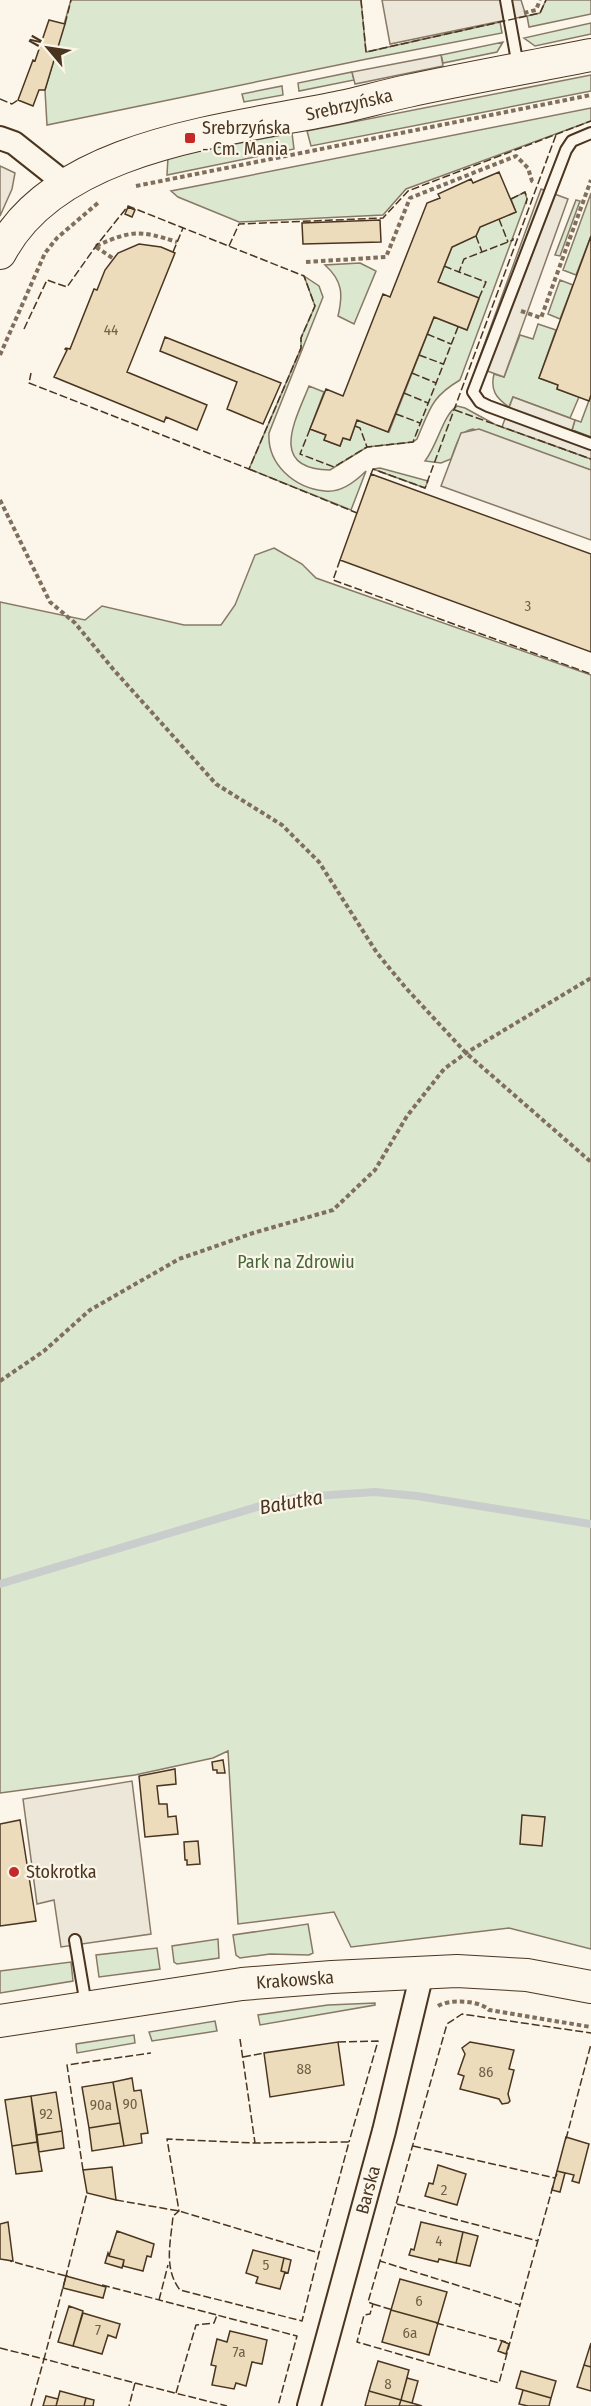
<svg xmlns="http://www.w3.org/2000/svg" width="591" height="2406" font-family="'Fira Sans Condensed',sans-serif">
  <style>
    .green { fill: #dce7d0; stroke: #887966; stroke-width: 1.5 }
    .parking { fill: #ede7d9; stroke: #887966; stroke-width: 1.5 }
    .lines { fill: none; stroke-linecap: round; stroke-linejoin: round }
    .stream { stroke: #c9cecd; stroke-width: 8 }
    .building { fill: #ecdcbc; stroke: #4a3520; stroke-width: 1.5 }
    .lane-casing { stroke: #4a3520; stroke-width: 14 }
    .street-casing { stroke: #4a3520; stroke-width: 26 }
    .secondary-casing { stroke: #4a3520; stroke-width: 34 }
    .path { stroke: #7f6f5c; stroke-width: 4; stroke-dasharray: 4.5 3; stroke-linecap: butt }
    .lane { stroke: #fbf6e9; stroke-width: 10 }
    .street { stroke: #fbf6e9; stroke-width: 22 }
    .secondary { stroke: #fbf6e9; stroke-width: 32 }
    .fence { stroke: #4a3520; stroke-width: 1.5; stroke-dasharray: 8 3; stroke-linecap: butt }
    .poi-dot { fill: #c62828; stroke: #fbf6e9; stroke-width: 2 }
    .labels { text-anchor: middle; stroke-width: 4.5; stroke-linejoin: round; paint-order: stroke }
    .number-label { font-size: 15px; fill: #725f47 }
    .street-label { font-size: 18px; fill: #4a3520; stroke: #fbf6e9 }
    .poi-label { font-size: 18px; fill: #4a3520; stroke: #fbf6e9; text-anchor: start }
    .park-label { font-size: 18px; fill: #436837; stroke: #fbf6e9 }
    .water-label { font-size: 20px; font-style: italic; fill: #4a3520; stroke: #fbf6e9 }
  </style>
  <rect width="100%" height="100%" fill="#fbf6e9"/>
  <!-- green -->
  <path class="green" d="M71 0H361L366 52 500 22 502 33 367 59 47 125 45 90Z
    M546 0H591V14L529 27 527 16 540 13Z
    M591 23V34L535 46 524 38Z
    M503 42 497 52 443 63 441 55Z
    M352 72 354 80 299 91 298 83Z
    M591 75V91L311 146 307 131Z
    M282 86 283 95 244 102 242 94Z
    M591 108V121L406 189 383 215 239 222 178 197 171 191Z
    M292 133 294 149 167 175 168 157Z
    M525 192 527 199 460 380C431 397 430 409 417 439L413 442 367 447 330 470C267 469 296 419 309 386L324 392 310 429 326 435 324 440 340 446 343 438 350 440 357 420 389 432 434 317 467 330 479 299 438 282 452 247 476 236 480 227 516 212 511 199Z
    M591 193V236L576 275 563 270Z
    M576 200 580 201 560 256 555 255Z
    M360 263 376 271 354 324 338 316C343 295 343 281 325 265Z
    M304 276 319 286 323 297 269 433C267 464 294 488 325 491 341 493 355 482 366 471L351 510 249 469 301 348V338L315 306Z
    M560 280 573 285 560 319 548 314Z
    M538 324 556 330 539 378 558 385 557 389 579 397 570 418 513 397 509 407C496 398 490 390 494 374L504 377 520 335 533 339Z
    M591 395V437L572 430 575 420 581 422Z
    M457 406 465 408 496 425 591 459V470L473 429C458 431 456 447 451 459L441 463 425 461C438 444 443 415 457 406Z
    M380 468 428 481 425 488 373 469Z
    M274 548 302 564 316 578 591 675V1949L509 1928 351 1947 334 1912 238 1924 228 1751 213 1758 135 1775 0 1793V602L85 620 102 606 184 625H221L235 605 255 555Z
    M308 1924 313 1953 309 1955 270 1954 240 1958 236 1955 233 1935Z
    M218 1939 219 1958 177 1964 174 1962 172 1946Z
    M157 1948 160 1969 99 1977 96 1955Z
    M71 1962 73 1981 0 1993V1971Z
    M375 2003V2005L260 2025 258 2015 328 2005Z
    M215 2021 217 2031 152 2041 149 2032Z
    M134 2035 135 2043 77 2053 76 2044Z"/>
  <!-- parking -->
  <path class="parking" d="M382 0H521L526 16 390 44Z
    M441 55 443 66 355 84 352 72Z
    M0 166 15 173 12 189 0 216Z
    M541 189 568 199 504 377 476 367Z
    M513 397 575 420 572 430 591 437V459L502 427Z
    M479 429 591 470V540L441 486 461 433Z
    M132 1781 151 1934 61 1947 54 1900 37 1904 23 1799Z"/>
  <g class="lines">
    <!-- stream -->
    <path class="stream" d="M0 1584 260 1506 300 1497 375 1492 417 1496 591 1524"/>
  </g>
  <!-- building -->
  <path class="building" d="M49 20 65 24 45 90H39L33 106 18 100 33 60 35 61Z
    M499 172 516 212 480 227 476 236 452 247 438 282 479 298 467 330 434 317 388 432 357 420 350 440 343 438 340 446 324 440 326 435 310 429 326 389 343 396 383 294 390 297 427 203 440 198 438 194 471 179 473 183Z
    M128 207 135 210 132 217 125 214Z
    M380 220 381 242 303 244 302 223Z
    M591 236V395L589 401 557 389 558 385 539 378Z
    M139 244 161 247 175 253 127 372 207 405 197 430 166 417 164 422 54 377 67 350 65 349 66 348 70 349 94 289 97 290 105 270 118 253Z
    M165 337 281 383 263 424 227 409 237 382 160 351Z
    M371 474 591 554V652L340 560Z
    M223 1760 225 1773H217V1770H213L212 1762Z
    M175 1769 176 1784 157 1786 159 1804H167L168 1817 176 1816 178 1834 145 1837 139 1776Z
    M522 1815 545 1817 542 1846 520 1844Z
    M20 1820 36 1921 0 1926V1824Z
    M198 1841 200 1864 187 1865V1860H185L184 1842Z
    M338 2042 344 2085 270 2097 264 2053Z
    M470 2042 514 2050 509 2069 514 2070 508 2094 510 2101 508 2103 502 2104 499 2099 460 2089 464 2076 458 2074 465 2054 462 2048Z
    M132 2078 134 2091 141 2090 148 2133 141 2134 142 2143 124 2146 113 2082Z
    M113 2082 120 2123 89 2128 82 2087Z
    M56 2092 62 2131 37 2135 31 2096Z
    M31 2096 37 2142 12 2146 5 2100Z
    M120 2123 124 2146 92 2151 89 2128Z
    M62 2131 64 2148 39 2152 37 2135Z
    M566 2137 589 2144 579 2183 572 2181 574 2175 557 2171Z
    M37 2142 42 2171 16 2174 12 2146Z
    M438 2165 466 2174 457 2205 425 2196 429 2183 433 2184Z
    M112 2167 116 2200 87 2193 83 2170Z
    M557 2171 565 2173 560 2192 552 2190Z
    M8 2222 13 2261 0 2259V2224Z
    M421 2222 463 2232 456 2263 439 2259 438 2262 409 2255 411 2249 414 2250Z
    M117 2231 154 2244 151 2257 147 2256 143 2271 123 2266 124 2260 109 2256Z
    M463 2232 478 2236 470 2266 456 2263Z
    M253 2250 284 2258 281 2271 285 2272 280 2289 256 2283 258 2277 246 2273Z
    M108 2253 109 2256 124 2260 122 2268 105 2263Z
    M284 2258 291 2260 288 2273 281 2271Z
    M66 2276 106 2287 103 2298 63 2288Z
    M400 2279 447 2292 438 2323 391 2310Z
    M69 2306 83 2311 73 2346 58 2342Z
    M391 2310 438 2323 429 2355 382 2342Z
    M83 2313 120 2324 116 2338 108 2335 102 2354 73 2346Z
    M230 2331 267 2340 262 2364 252 2362 246 2386 236 2383 234 2389 212 2385 216 2366 211 2365 217 2339 227 2342Z
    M502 2341 509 2344 506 2354 498 2351Z
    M591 2343V2367L584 2365Z
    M378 2361 409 2370 401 2400 369 2391Z
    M584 2365 591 2367V2391L577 2387Z
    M521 2371 556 2381 551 2398 516 2388Z
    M407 2378 418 2381 412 2403 401 2400Z
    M523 2390 551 2398 549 2406H528L519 2404Z
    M60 2391 86 2398 84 2406H56Z
    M369 2391 401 2400 399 2406H365Z
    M46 2396 58 2399 56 2406H43Z
    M86 2398 94 2400 93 2406H84Z
    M401 2400 412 2403 422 2406H399Z"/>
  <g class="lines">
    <defs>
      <path id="lane" d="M506 0 518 66
        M591 133 572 141 566 150 473 392 480 402 488 406 591 444
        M75 1940 86 2005"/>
      <path id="street" d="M0 138 14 143 67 185
        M309 2406 384 2131 422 1973"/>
      <path id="secondary" d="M0 253C57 143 233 130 341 107 363 102 385 96 408 91 468 78 530 67 591 55
        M0 2021 242 1984 332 1977 457 1971 527 1975 591 1987"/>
    </defs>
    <!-- lane casing -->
    <use href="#lane" class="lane-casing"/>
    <!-- street casing -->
    <use href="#street" class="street-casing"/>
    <!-- secondary casing -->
    <use href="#secondary" class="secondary-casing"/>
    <!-- path -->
    <path class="path" d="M524 13 536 10 540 0
      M136 186 591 95
      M96 246C132 230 139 230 177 242
      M96 247 114 259
      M306 262 386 257 410 198 516 156 528 168 532 181 535 183
      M521 311 541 318 591 180
      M0 355 45 253 57 238 99 202
      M0 500 50 602 75 623 113 669 216 784 282 825 319 862 377 953 405 987 466 1053 591 1162
      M0 1381 44 1351 90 1310 179 1259 253 1233 333 1210 375 1170 407 1116 444 1069 466 1053 591 978
      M438 2006C449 1999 479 2000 489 2010L591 2027"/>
    <!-- lane -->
    <use href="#lane" class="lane"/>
    <!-- street -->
    <use href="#street" class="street"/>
    <!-- secondary -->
    <use href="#secondary" class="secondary"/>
    <!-- fence -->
    <path class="fence" d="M361 0 366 52 540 13 546 0
      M65 24 71 0
      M0 99 12 104 18 100
      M511 199 525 192 527 199 526 204
      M499 219 508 242
      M476 236 482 252
      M229 246 239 224 383 218 408 191 591 121
      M173 252 183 228
      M444 266 459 272
      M479 298 486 282 459 272 464 259 513 240V238
      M24 329 47 280 67 287 96 246 128 206 304 276 315 306 301 338V348L249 469 29 383 31 373
      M427 334 451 344
      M419 355 443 364
      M412 373 436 383
      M404 393 428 403
      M455 410 591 459
      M396 414 420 423
      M355 426 360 428 367 447
      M310 429 300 454 334 467 367 447 413 442 458 327 455 325
      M249 469 357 513
      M371 474 373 469 425 488 556 135
      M340 560 333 580 591 674
      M240 2039 255 2143
      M338 2042 378 2041 349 2142
      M243 2057 264 2053
      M566 2139 591 2044
      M413 2146 555 2178 557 2174
      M83 2170 67 2065 151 2053
      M553 2186 520 2305 380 2261 447 2024 462 2014 591 2033
      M116 2200 179 2211 319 2253 302 2321 180 2290C163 2268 171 2241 173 2216L179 2211 167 2139 255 2143 349 2142 319 2253
      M397 2204 538 2241
      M380 2261 368 2302 373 2304 370 2314 364 2315 357 2342 499 2383 520 2305
      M68 2276H66L87 2193
      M102 2285 217 2315
      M159 2300 168 2265
      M373 2304 393 2310
      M436 2323 506 2342
      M0 2348 44 2359 66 2276 10 2261
      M135 2383 227 2406
      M176 2393 196 2325 214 2323 217 2315 297 2336 278 2406
      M31 2406 44 2359 135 2383 129 2406"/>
  </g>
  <!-- markers -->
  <g class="poi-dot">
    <rect x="184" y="132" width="12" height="12" rx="3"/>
    <circle cx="14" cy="1872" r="6"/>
  </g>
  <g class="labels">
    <!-- number labels -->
    <g class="number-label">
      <text x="111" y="335">44</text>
      <text x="528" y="611">3</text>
      <text x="304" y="2074">88</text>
      <text x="486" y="2077">86</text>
      <text x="130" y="2109">90</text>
      <text x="101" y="2110">90a</text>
      <text x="46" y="2119">92</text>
      <text x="444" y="2195">2</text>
      <text x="439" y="2246">4</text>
      <text x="266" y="2270">5</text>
      <text x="419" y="2306">6</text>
      <text x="98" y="2335">7</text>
      <text x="410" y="2338">6a</text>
      <text x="239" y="2357">7a</text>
      <text x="388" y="2389">8</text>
    </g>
    <!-- street labels -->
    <g class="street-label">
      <text transform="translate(349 105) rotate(-13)" y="6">Srebrzyńska</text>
      <text transform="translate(295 1980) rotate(-4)" y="6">Krakowska</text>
      <text transform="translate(368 2190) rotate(-75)" y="6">Barska</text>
    </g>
    <!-- poi labels -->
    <g class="poi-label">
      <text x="202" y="134">Srebrzyńska<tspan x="202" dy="21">- Cm. Mania</tspan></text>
      <text x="26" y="1878">Stokrotka</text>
    </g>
    <!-- park labels -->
    <g class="park-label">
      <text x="296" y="1268">Park na Zdrowiu</text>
    </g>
    <!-- water labels -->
    <g class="water-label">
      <text transform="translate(291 1502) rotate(-10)" y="7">Bałutka</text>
    </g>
  </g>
  <!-- north arrow -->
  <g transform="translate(48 48) rotate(299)" stroke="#fbf6e9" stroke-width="4.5" paint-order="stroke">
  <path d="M0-4.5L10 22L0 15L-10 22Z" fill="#4a3520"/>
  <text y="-9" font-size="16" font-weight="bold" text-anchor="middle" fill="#4a3520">N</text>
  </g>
</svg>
